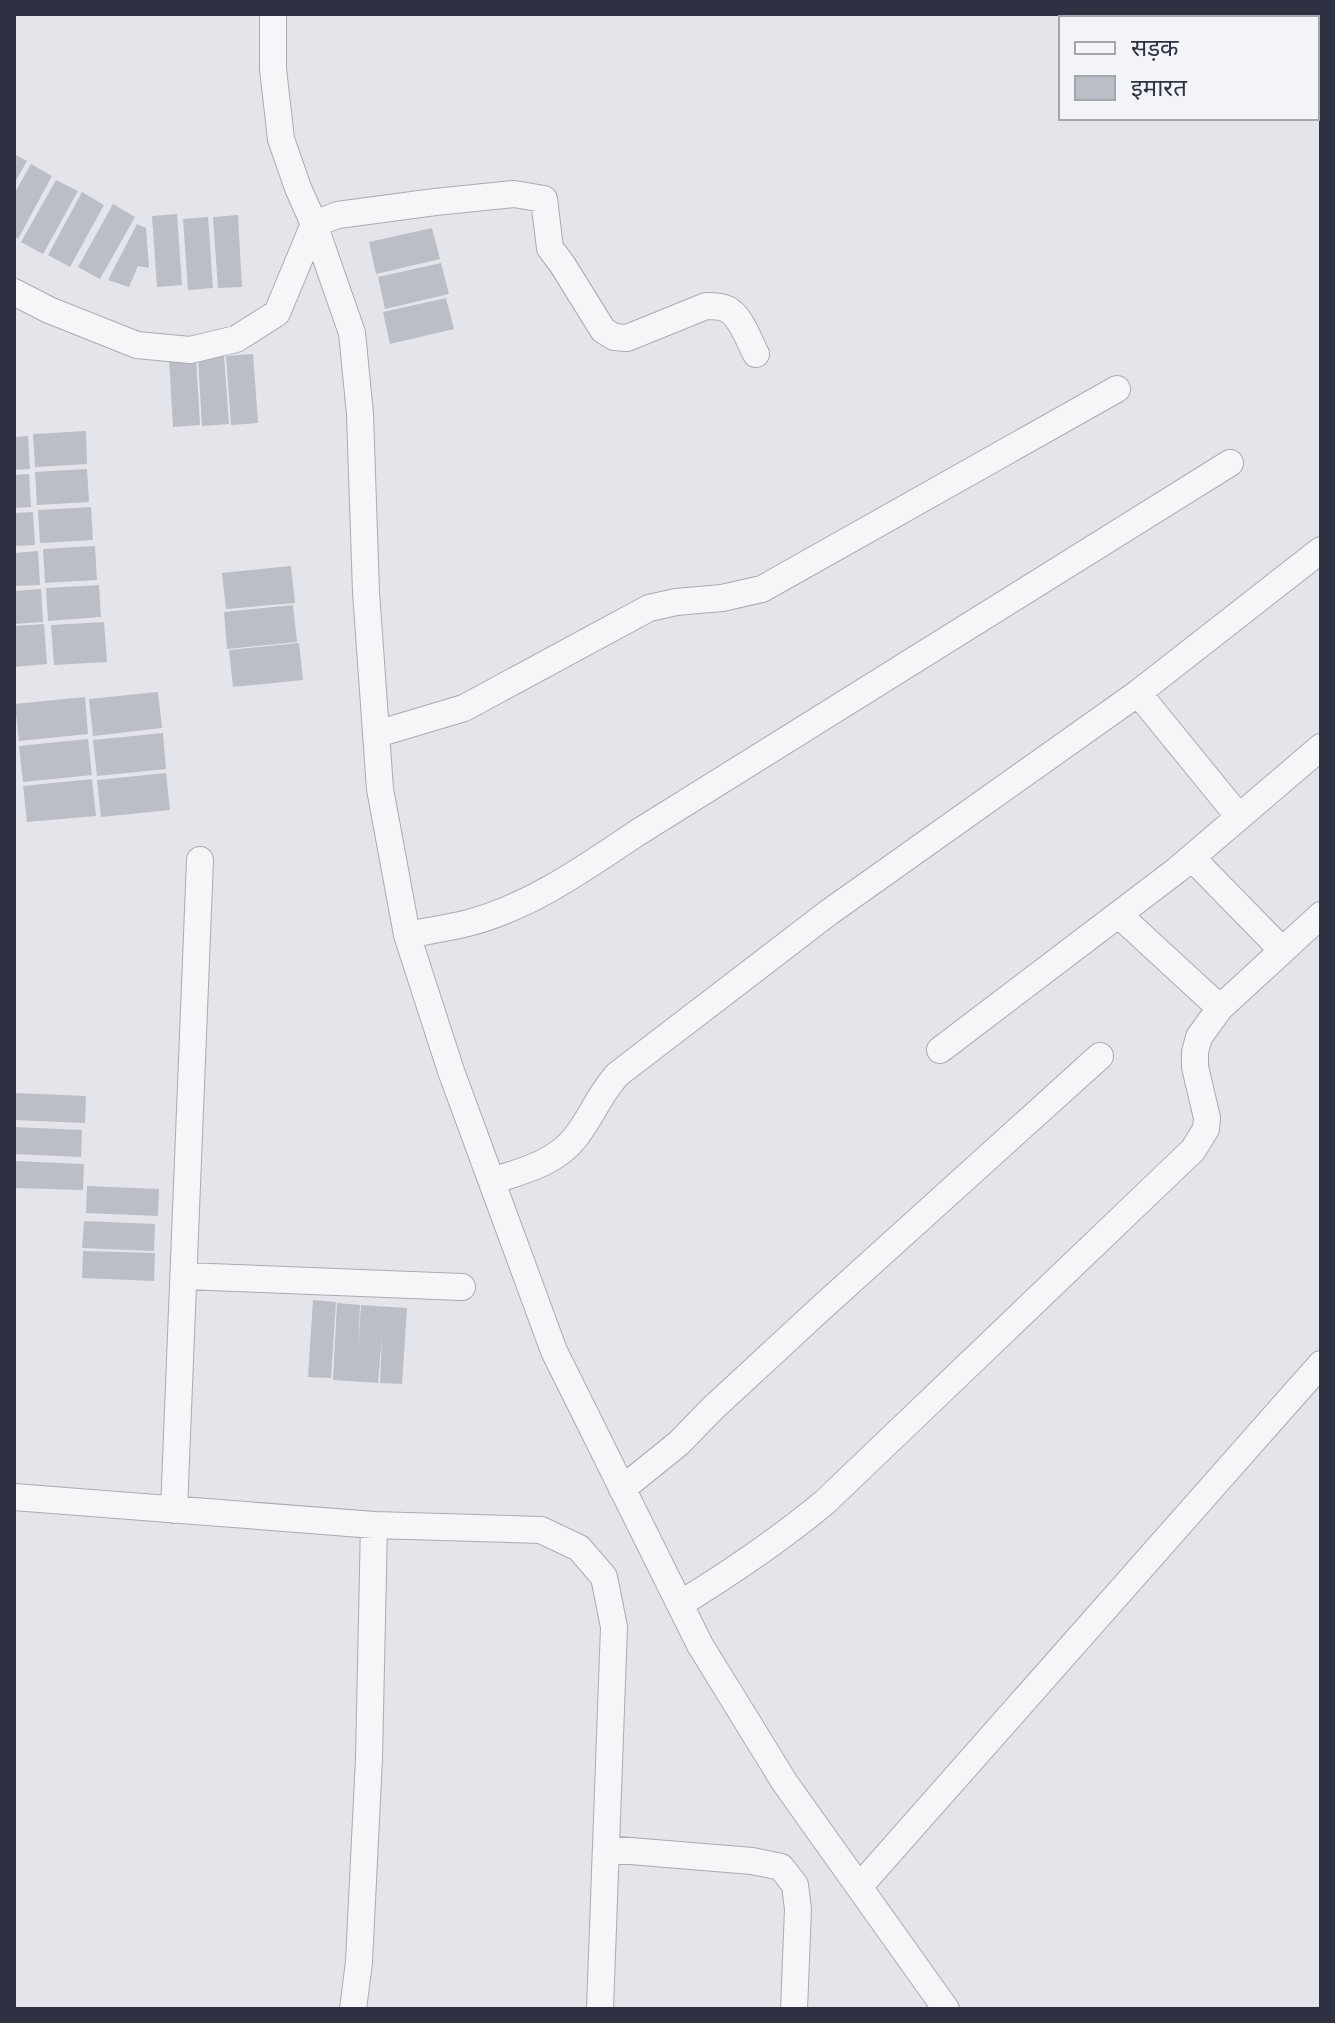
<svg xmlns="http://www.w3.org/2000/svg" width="1335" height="2023" font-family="Jost,'Noto Sans Devanagari',sans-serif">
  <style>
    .building { fill: #bbbec6 }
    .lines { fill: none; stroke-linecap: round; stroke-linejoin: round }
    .street-casing { stroke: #a9abb4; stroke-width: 28 }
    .street { stroke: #f6f6f9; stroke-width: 26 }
  </style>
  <rect width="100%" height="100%" fill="#e3e5ea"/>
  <!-- building -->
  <path class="building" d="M14 154 27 161 14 184Z
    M31 164 52 176 18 239 14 236V194Z
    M56 180 78 191 43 254 21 242Z
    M82 192 104 205 70 267 48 255Z
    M113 204 135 217 100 279 78 267Z
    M177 214 182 285 157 287 152 216Z
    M238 215 242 287 218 288 213 217Z
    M208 217 213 288 188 290 183 219Z
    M137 224 146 228 149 268 138 266 129 287 108 280Z
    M432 228 440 259 376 274 369 242Z
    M441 263 449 294 385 309 378 277Z
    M446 298 454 329 390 344 383 312Z
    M253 354 258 423 231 425 226 356Z
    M224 355 229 424 202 426 198 357Z
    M196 356 200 425 173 427 169 358Z
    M86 431 87 464 35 467 33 434Z
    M28 436 30 469 14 470V437Z
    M87 469 89 502 37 505 35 472Z
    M29 474 31 507 14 508V475Z
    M91 507 93 540 40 543 38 510Z
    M33 512 35 545 14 546V513Z
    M95 546 97 580 45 583 43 549Z
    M38 551 40 585 14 586V553Z
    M291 566 295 603 226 609 222 573Z
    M99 585 101 617 48 621 46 588Z
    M41 589 43 622 14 624V591Z
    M293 605 297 642 227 649 224 612Z
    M104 622 107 662 54 665 51 625Z
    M44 624 47 664 14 667V626Z
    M299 643 303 680 233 687 229 650Z
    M158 692 162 728 93 736 89 699Z
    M85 697 88 734 19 741 15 704Z
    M163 733 166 769 97 776 93 740Z
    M88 739 92 775 23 782 19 746Z
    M166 773 170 810 101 817 97 780Z
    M92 779 96 816 27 822 23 786Z
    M15 1093 86 1096 85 1123 14 1120Z
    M14 1127 82 1130 81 1157 14 1154Z
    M14 1161 84 1164 83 1190 14 1188Z
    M87 1186 159 1189 158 1216 86 1213Z
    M84 1221 155 1224 154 1251 82 1248Z
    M83 1251 155 1253 154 1281 82 1278Z
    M313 1300 336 1302 331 1378 308 1377Z
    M337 1303 360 1305 358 1351 361 1305 407 1308 402 1384 380 1383 382 1336 378 1383 333 1380Z"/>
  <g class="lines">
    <defs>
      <path id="street" d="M273 14V69L281 139 298 188 314 224 352 333 360 414 366 592 380 789 407 935 451 1071 554 1351 700 1645 785 1783 946 2009
        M14 292 49 310 137 345 190 350 236 339 277 313 314 224 338 215 435 202 514 194 544 199 550 248 562 264 603 330 614 337 627 338 706 306C713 306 721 306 727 309 741 316 749 341 756 354
        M1138 693 1239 817
        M377 734 464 708 649 608 676 602 722 598 762 589 1117 389
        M1192 858 1282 950
        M1119 915 1220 1008
        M407 935C427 931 448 928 468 923 530 907 585 868 637 833L1230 463
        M940 1050 1177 870 1321 747
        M492 1181C522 1171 554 1164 575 1138 591 1118 600 1093 618 1074L828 913 1138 693 1321 550
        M184 1276 462 1287
        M622 1489 679 1443 712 1409 819 1310 1100 1056
        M14 1497 374 1525 541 1530 579 1548 604 1577 614 1627 600 2009
        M174 1510 200 860
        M680 1604C732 1572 778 1541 825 1502L1193 1150 1206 1129 1207 1118 1195 1067V1052L1199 1037 1220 1008 1321 915
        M606 1849 752 1861 781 1867 795 1885 798 1909 794 2009
        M859 1887 1321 1364
        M353 2009 359 1962 369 1758 374 1525"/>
    </defs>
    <!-- street casing -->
    <use href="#street" class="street-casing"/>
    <!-- street -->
    <use href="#street" class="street"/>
  </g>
  <!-- border -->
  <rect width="1335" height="2023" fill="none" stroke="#2d3141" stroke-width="32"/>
  <!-- legend -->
  <rect x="1059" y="16" width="260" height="104" fill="#f3f4f7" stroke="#a4a6ae" stroke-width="2"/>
  <rect x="1075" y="42" width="40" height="12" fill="#f6f6f9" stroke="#a4a6ae" stroke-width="2"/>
  <text x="1131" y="56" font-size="24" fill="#2d3141">सड़क</text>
  <rect x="1075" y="76" width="40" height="24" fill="#bbbec6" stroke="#a4a6ae" stroke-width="2"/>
  <text x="1131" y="96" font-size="24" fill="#2d3141">इमारत</text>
</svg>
